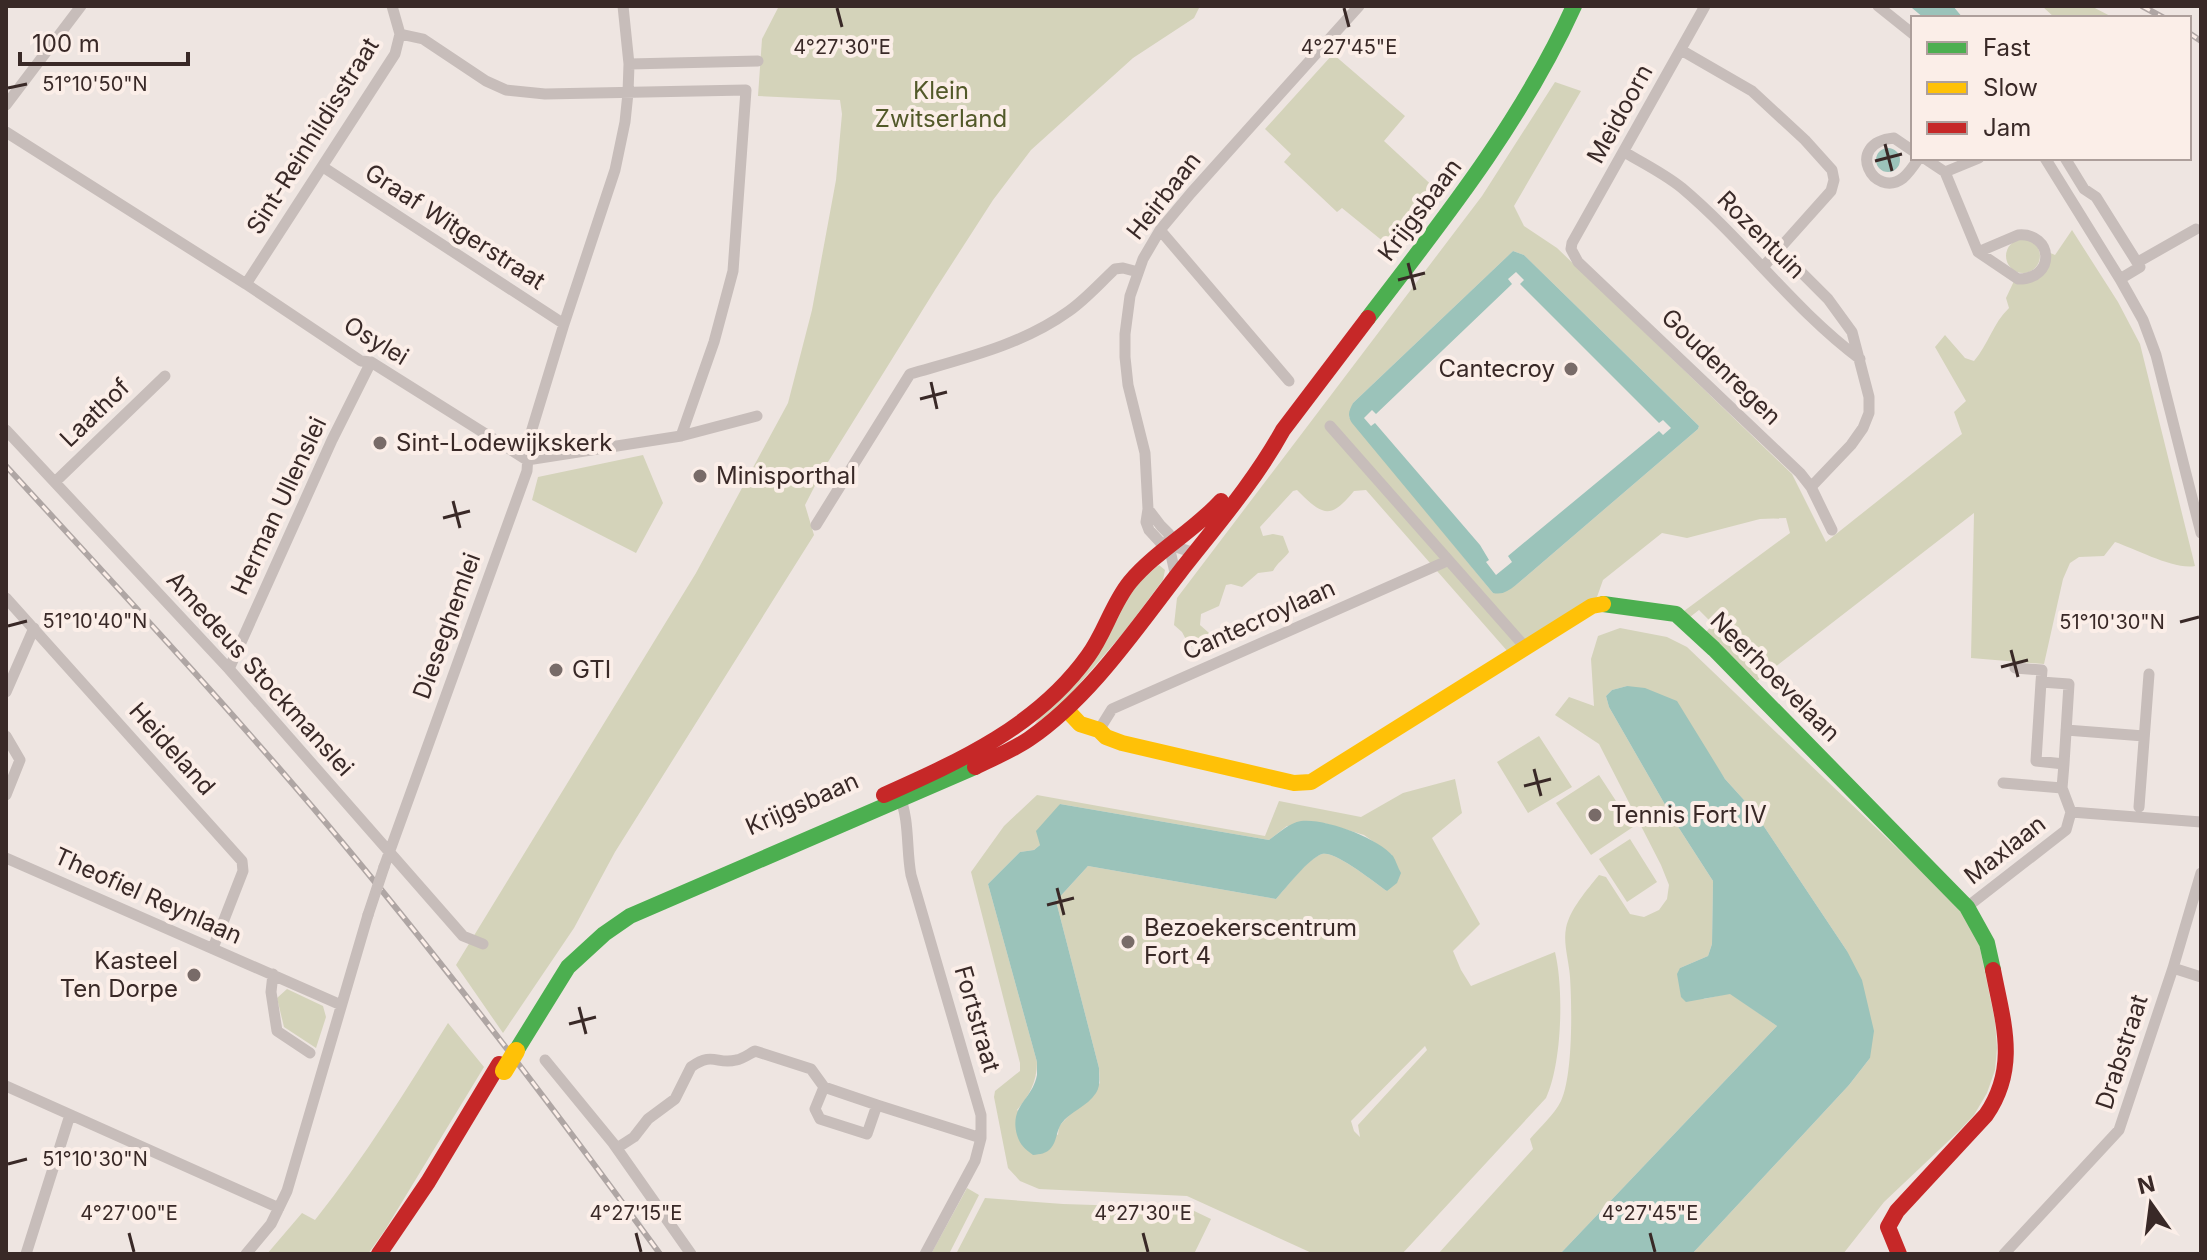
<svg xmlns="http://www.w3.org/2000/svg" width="2207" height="1260" font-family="Inter,sans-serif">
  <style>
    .green { fill: #d4d3ba; fill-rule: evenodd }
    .water { fill: #9bc3ba; fill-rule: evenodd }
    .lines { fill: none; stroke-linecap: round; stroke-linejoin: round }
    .street { stroke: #c7bdba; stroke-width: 11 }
    .fast { stroke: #4caf50; stroke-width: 16 }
    .slow { stroke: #ffc107; stroke-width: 16 }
    .jam { stroke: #c62828; stroke-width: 16 }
    .rail-casing { stroke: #afa6a4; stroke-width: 6 }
    .rail { stroke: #fbeee8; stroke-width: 3; stroke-dasharray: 9; stroke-linecap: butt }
    .street-bridge { stroke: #c7bdba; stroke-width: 11 }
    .slow-bridge { stroke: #ffc107; stroke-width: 18 }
    .ticks { fill: none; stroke: #392927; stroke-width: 3 }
    .poi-dot { fill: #786b68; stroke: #fbeee8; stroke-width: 3 }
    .labels { text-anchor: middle; stroke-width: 8; stroke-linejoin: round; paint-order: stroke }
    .park-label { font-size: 24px; fill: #525929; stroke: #fbeee8 }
    .street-label { font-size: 24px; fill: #392927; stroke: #fbeee8 }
    .poi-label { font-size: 24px; fill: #392927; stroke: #fbeee8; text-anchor: start }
    .ticks-label { font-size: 20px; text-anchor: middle; fill: #392927; stroke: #fbeee8; stroke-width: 8; stroke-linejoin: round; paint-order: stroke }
  </style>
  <rect width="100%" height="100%" fill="#eee5e1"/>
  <!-- green -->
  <path class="green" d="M779 6H1200L1194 18 1133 58 1031 150 993 200 935 290 823 470 805 505 814 535 615 852 574 928 503 1033 456 965 696 573 788 403 812 310 836 180 842 114 840 100 758 96 762 39Z
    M2042 6H2091L2114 18H2055Z
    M1333 54 1405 116 1384 141 1438 191 1395 251 1342 208 1337 212 1284 162 1291 154 1265 129Z
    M1555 82 1581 91 1514 206 1524 226 1557 248 1792 474 1826 542 1962 434 1954 412 1966 401 1935 347 1945 335 1965 358 1974 361C1988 345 1993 323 2009 308L2006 298 2014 281 2026 282 2048 252 2055 255 2072 230 2118 302 2140 344 2195 566C2174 570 2136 549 2115 542L2104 556 2079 557 2070 563 2063 579 2044 664 1971 658 1974 513 1757 681 1706 632 1713 624 1699 610 1690 617 1684 611 1790 533 1786 518 1760 519 1687 538 1662 533 1603 580 1597 597 1509 653 1366 490 1354 491C1330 520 1323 516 1297 490L1293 491 1260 527 1263 536 1273 534 1283 536 1289 552C1284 559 1277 563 1273 571L1258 573 1242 587 1231 584 1226 585 1219 606 1201 614 1200 625 1217 640 1190 647 1182 632 1174 625 1177 598 1482 196ZM1513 251 1524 255 1699 426 1698 429 1516 585 1493 593 1349 417 1353 403Z
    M2006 256a17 17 0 1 1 34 0a17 17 0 1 1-34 0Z
    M643 455 663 503 636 553 532 500 538 477Z
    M1159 565 1165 570 1163 580 1124 632 1056 711 1035 724 1125 593Z
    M1620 628 1667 637 1687 647 1940 889 1976 929 1995 1021 1997 1048 1995 1070 1987 1093 1974 1115 1959 1131 1884 1202 1843 1254H1692L1849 1085 1870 1058 1847 951 1753 810 1725 779 1708 754 1627 686 1612 690 1606 696 1609 707 1675 822 1713 881 1712 944 1708 956 1680 968 1704 999 1730 993 1777 1026 1560 1254H1438L1533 1149 1530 1139C1540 1127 1554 1115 1561 1101 1573 1075 1572 1007 1570 977 1569 961 1563 944 1566 928 1570 909 1587 890 1599 875L1606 877 1630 914 1644 917 1659 910 1667 899 1669 885 1661 865 1599 744 1555 715 1569 697 1594 706 1591 659 1598 636Z
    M1539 736 1572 787 1528 813 1497 762Z
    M1599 775 1633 827 1591 855 1556 803Z
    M1455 779 1462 813 1432 838 1480 924 1453 951 1461 970 1471 986 1555 952C1564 989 1562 1064 1546 1098L1402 1254H1314L1187 1196 1039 1189 1020 1181 1008 1168 994 1097 995 1091 1020 1071V1063L971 872 1004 826 1037 795 1265 836 1279 801 1361 817 1403 793ZM1060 804 1269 840 1287 826 1324 823 1364 835 1392 855 1387 891C1375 883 1335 850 1322 854 1308 858 1286 888 1276 899L1088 866 1056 901 1099 1068 1100 1083 1059 1126 1058 1135 1017 1110C1029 1096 1037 1082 1037 1062L988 884 1020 852 1034 850 1041 844ZM1425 1046 1427 1050 1358 1125 1360 1137 1354 1131 1351 1121Z
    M1630 839 1657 882 1627 902 1599 859Z
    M287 989 323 1006 326 1017 316 1048 284 1027 277 998Z
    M448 1023 484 1067 385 1230 368 1254H267L302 1213 315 1220C365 1157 406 1090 448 1023Z
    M967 1188 979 1195 949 1254H931Z
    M985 1198 1063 1204 1188 1208 1211 1219 1194 1254H956Z"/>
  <!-- water -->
  <path class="water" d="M1912 6H1953L1963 18H1924L1912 8Z
    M1876 160a12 12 0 1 1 24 0a12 12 0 1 1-24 0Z
    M1513 251 1524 255 1699 426 1698 429 1516 585C1508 591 1503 595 1493 593L1352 423C1347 415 1349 411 1353 403ZM1516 272 1524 280 1520 284 1659 423 1663 420 1671 428 1663 435 1659 431 1508 556 1512 562 1496 575 1486 562 1489 560 1480 545 1375 423 1371 426 1364 418 1372 410 1376 414 1512 284 1508 279Z
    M1627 686 1645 688 1677 701 1725 779 1753 810 1847 951 1862 980 1874 1031 1870 1058 1849 1085 1692 1254H1560L1777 1026 1730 994 1686 1002 1681 997 1677 974 1680 968 1708 956 1712 944 1713 881 1675 822 1609 707 1606 696 1612 690Z
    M1060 804 1269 840C1279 833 1289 823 1301 821 1325 818 1378 838 1393 856 1396 861 1398 868 1401 873L1397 883 1387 891C1375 883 1335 850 1322 854 1309 858 1286 888 1276 899L1088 866 1056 901 1099 1068C1099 1077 1101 1085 1096 1093 1087 1107 1070 1111 1061 1124 1056 1132 1057 1141 1051 1148 1046 1154 1040 1154 1033 1155 1025 1149 1020 1145 1017 1135 1009 1105 1032 1101 1037 1075 1037 1074 1037 1064 1037 1062L988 884 1020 852 1034 850 1040 845 1036 831Z"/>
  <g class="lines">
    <!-- street -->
    <path class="street" d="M1705 6 1572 243 1571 249 1578 262 1800 473 1811 487 1832 530
      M1878 6 1913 34
      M400 34 423 39 486 81 506 90 545 94 746 90 733 271 714 342 681 436
      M1681 50 1752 91 1805 140 1832 170 1834 180 1831 191 1763 267
      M629 64 758 61
      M6 105 81 6
      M6 132 246 284 361 361 371 362 527 460 681 436 757 416
      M1913 151 1894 138C1843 143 1874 200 1903 178 1909 173 1915 164 1919 158
      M1624 152C1643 163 1665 174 1682 188 1745 241 1794 310 1860 359
      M1924 158 1945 172 1979 158
      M2045 158 2120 279 2143 320 2156 355 2201 533
      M2065 158 2084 189 2096 197 2140 267 2120 279
      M323 167 564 324
      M1945 172 1978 252 2018 279C2057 279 2053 232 2018 235L1978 252
      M1160 230 1289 381
      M1778 249 1828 299 1852 332 1869 397V413L1863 428 1851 445 1811 487
      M2138 262 2196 229
      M246 284 395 54 400 34 392 6
      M1330 426 1526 648
      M6 430 229 669 463 936 483 944
      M55 482 165 376
      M1148 509 1161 526 1169 534V546L1176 577
      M816 525 910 374C965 358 1022 345 1069 311 1086 299 1100 283 1115 269L1123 268 1138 272
      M1195 553 1160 542 1149 530 1146 522 1148 509 1145 453 1128 385 1125 357V334L1130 296 1143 259 1160 230 1191 193 1359 6
      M6 598 242 861 243 871 213 948
      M2015 668 2042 670 2041 682 2069 684 2064 764
      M229 669 332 440 371 362
      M6 692 34 628
      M1099 730 1112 709 1447 561
      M2066 730 2144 736
      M6 736 20 760 6 795
      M2003 783 2062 788 2064 764 2036 761 2041 682
      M2062 788 2071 812
      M899 795C910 820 906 849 911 875L981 1115V1138L975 1161 925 1254
      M2139 807 2149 674
      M2071 812 2201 822
      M6 858 341 1005
      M384 867 527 471 529 439 564 324 615 170 625 122 628 93 629 64 623 6
      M1967 907 2066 830 2071 812
      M2173 968 2201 977
      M273 974 271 992 277 1031 310 1053
      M545 1060 613 1143 691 1254
      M6 1086 279 1208
      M877 1105 981 1138
      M617 1148 634 1137 648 1119 675 1099 691 1067C713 1051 717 1065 736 1060 743 1059 749 1054 755 1051L811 1069 824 1087 877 1105 867 1134 820 1119 815 1109 824 1087
      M26 1254 70 1115
      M246 1254 271 1224 287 1191 368 915
      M2004 1254 2119 1130 2173 968 2201 873"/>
    <!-- fast -->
    <path class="fast" d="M1368 318C1444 219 1522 121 1574 6
      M1603 604 1676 614 1714 649 1967 907 1987 943 1993 970
      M516 1051 568 967 604 934 630 916 975 767"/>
    <!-- slow -->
    <path class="slow" d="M1066 709 1080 724 1099 730 1106 737 1122 743 1294 783 1311 782 1592 606 1603 604"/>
    <!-- jam -->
    <path class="jam" d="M975 767C993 758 1013 750 1029 739 1090 697 1134 631 1179 573 1215 527 1255 481 1283 430L1368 318
      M884 795C960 761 1038 726 1088 656 1105 633 1112 604 1130 582 1156 551 1194 531 1221 501
      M379 1254 428 1182 499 1064
      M1899 1254 1888 1227 1897 1211 1986 1115C2019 1067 2003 1022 1993 970"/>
    <defs>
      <path id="rail" d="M2142 6 2164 18
        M2189 33 2201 41
        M6 466C114 584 223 701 326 823 443 962 553 1107 660 1254"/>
    </defs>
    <!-- rail casing -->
    <use href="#rail" class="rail-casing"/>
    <!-- rail -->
    <use href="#rail" class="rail"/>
    <!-- street-bridge -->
    <path class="street-bridge" d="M368 915 384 867"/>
    <!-- slow-bridge -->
    <path class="slow-bridge" d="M504 1071 516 1051"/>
  </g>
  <!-- ticks -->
  <path class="ticks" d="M837 8 842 27M1344 8 1349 27M8 88 27 84M1885 144 1892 171M1875 161 1902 154M1408 263 1415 290M1398 280 1425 273M931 382 937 409M920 399 947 392M453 501 460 528M443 518 470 511M2180 622 2199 617M8 626 27 621M2011 650 2018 677M2001 667 2028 660M1534 769 1541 796M1524 786 1551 779M1057 888 1064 915M1047 905 1074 898M579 1007 586 1034M569 1024 596 1017M8 1164 27 1159M129 1233 134 1252M636 1233 641 1252M1143 1233 1148 1252M1650 1233 1655 1252"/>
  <!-- markers -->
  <g class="poi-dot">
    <circle cx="1571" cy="369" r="8"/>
    <circle cx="380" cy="443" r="8"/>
    <circle cx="700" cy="476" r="8"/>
    <circle cx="556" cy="670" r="8"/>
    <circle cx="1595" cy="815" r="8"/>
    <circle cx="1128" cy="942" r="8"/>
    <circle cx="194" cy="975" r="8"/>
  </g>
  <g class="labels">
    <!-- park labels -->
    <g class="park-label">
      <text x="941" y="99">Klein<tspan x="941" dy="28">Zwitserland</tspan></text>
    </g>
    <!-- street labels -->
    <g class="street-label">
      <text transform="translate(1620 114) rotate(-61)" y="8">Meidoorn</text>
      <text transform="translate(313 136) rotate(-58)" y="8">Sint-Reinhildisstraat</text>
      <text transform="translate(1164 196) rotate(-52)" y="8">Heirbaan</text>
      <text transform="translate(1420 210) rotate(-53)" y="8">Krijgsbaan</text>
      <text transform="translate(455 227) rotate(33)" y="8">Graaf Witgerstraat</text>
      <text transform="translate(1761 235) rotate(45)" y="8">Rozentuin</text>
      <text transform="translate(376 341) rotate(31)" y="8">Osylei</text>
      <text transform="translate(1721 367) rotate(44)" y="8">Goudenregen</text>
      <text transform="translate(95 413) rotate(-44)" y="8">Laathof</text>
      <text transform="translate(279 506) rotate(-65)" y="8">Herman Ullenslei</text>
      <text transform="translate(1259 620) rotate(-24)" y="8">Cantecroylaan</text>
      <text transform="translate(447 626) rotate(-70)" y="8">Dieseghemlei</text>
      <text transform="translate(260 674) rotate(48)" y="8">Amedeus Stockmanslei</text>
      <text transform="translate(1775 677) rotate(45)" y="8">Neerhoevelaan</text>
      <text transform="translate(172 749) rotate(48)" y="8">Heideland</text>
      <text transform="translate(802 804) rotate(-24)" y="8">Krijgsbaan</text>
      <text transform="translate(2005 850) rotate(-38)" y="8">Maxlaan</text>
      <text transform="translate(148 896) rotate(24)" y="8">Theofiel Reynlaan</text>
      <text transform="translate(977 1019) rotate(74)" y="8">Fortstraat</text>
      <text transform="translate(2122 1052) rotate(-72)" y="8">Drabstraat</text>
    </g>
    <!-- poi labels -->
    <g class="poi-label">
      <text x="1555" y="377" text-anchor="end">Cantecroy</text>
      <text x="396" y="451">Sint-Lodewijkskerk</text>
      <text x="716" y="484">Minisporthal</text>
      <text x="572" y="678">GTI</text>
      <text x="1611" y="823">Tennis Fort IV</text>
      <text x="1144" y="936">Bezoekerscentrum<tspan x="1144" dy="28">Fort 4</tspan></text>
      <text x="178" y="969" text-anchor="end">Kasteel<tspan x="178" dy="28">Ten Dorpe</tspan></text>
    </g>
  </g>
  <g class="ticks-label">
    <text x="842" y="54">4°27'30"E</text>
    <text x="1349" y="54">4°27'45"E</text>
    <text x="95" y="91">51°10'50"N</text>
    <text x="95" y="628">51°10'40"N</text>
    <text x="2112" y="629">51°10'30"N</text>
    <text x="95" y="1166">51°10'30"N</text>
    <text x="129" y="1220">4°27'00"E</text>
    <text x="636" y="1220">4°27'15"E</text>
    <text x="1143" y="1220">4°27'30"E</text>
    <text x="1650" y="1220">4°27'45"E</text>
  </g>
  <!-- border -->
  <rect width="2207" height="1260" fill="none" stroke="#392927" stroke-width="16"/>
  <!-- legend -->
  <rect x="1911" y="16" width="280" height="144" fill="#fbeee8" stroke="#ad9f9b" stroke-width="2"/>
  <rect x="1927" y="42" width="40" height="12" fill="#4caf50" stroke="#ad9f9b" stroke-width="2"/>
  <text x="1983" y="56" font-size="24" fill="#392927">Fast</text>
  <rect x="1927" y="82" width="40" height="12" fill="#ffc107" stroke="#ad9f9b" stroke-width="2"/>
  <text x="1983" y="96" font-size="24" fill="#392927">Slow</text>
  <rect x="1927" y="122" width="40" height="12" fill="#c62828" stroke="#ad9f9b" stroke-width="2"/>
  <text x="1983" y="136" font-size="24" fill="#392927">Jam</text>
  <!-- north arrow -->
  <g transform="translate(2151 1204) rotate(346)" stroke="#fbeee8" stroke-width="6" paint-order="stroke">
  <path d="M0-6L14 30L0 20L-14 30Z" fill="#392927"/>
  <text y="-12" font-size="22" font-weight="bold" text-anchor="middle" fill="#392927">N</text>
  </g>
  <!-- scale -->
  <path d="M20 52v12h168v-12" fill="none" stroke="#392927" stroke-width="4"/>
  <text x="32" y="52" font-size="24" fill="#392927" stroke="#fbeee8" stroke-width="6" paint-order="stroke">100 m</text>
</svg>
